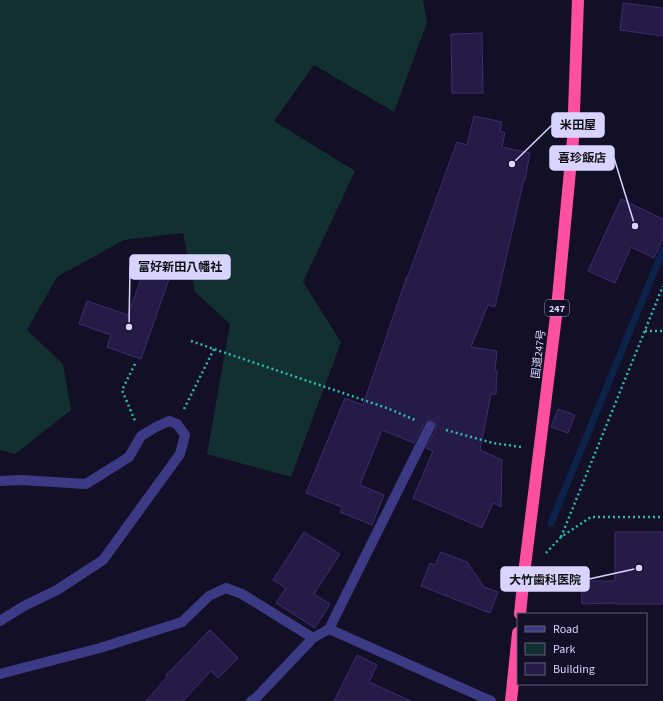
<svg xmlns="http://www.w3.org/2000/svg" width="663" height="701" font-family="'Source Sans 3','Noto Sans JP',sans-serif">
  <style>
    .green { fill: #12302f }
    .lines { fill: none; stroke-linecap: round; stroke-linejoin: round }
    .stream { stroke: #0c2248; stroke-width: 7 }
    .building { fill: #241b47; stroke: #3b2d73 }
    .path { stroke: #2fb8b0; stroke-width: 2.5; stroke-dasharray: 2 3; stroke-linecap: butt }
    .minor { stroke: #3d3a85; stroke-width: 10 }
    .highway { stroke: #ff4fa3; stroke-width: 12 }
    .labels { text-anchor: middle; stroke-width: 3; stroke-linejoin: round; paint-order: stroke }
    .shield { fill: #130f26; stroke: #9e99be; stroke-width: 1 }
    .shield-label { font-size: 10px; font-weight: bold; fill: #d9d4ff }
    .street-label { font-size: 11px; fill: #d9d4ff; stroke: #130f26 }
    .leader { fill: none; stroke: #d9d4ff; stroke-width: 1.5 }
    .callout-dot { fill: #d9d4ff; stroke: #130f26; stroke-width: 1.5 }
    .callout { fill: #d9d4ff; stroke: #d9d4ff; stroke-width: 1.5 }
    .callout-label { font-size: 12px; text-anchor: middle; font-weight: bold; fill: #111 }
  </style>
  <rect width="100%" height="100%" fill="#130f26"/>
  <!-- green -->
  <path class="green" d="M0 0H423L427 23 394 112 314 65 274 121 355 171 303 282 341 342 291 477 207 454 230 324 195 292 183 233 124 240 57 277 27 330 63 364 71 410 15 454 0 450Z"/>
  <g class="lines">
    <!-- stream -->
    <path class="stream" d="M551 523 663 250"/>
  </g>
  <!-- building -->
  <path class="building" d="M623 3 663 8V36L620 30Z
    M482 33 483 93H452L451 34Z
    M474 116 502 122 500 131 505 133 502 147 530 153 525 180 524 179 495 307 488 305 471 347 497 351 495 371H497L496 394H491L480 450 502 460 501 507 493 503 482 528 413 498 433 451 426 448 436 429V425L433 420H429L426 421 424 423 414 443 382 430 360 485 384 495 372 525 340 512 342 507 306 493 345 398 363 405 407 276H408L457 142 467 145Z
    M621 199 663 219V239L654 258 631 247 615 283 588 271Z
    M144 270 169 279 141 359 107 347 111 335 79 324 87 301 128 315Z
    M558 409 575 415 568 433 551 427Z
    M304 532 340 554 314 594 330 604 315 628 276 603 286 588 273 580Z
    M615 532H663V604H615V603L582 604 581 581H615Z
    M441 552 467 562 484 587 498 592 490 613 421 586 430 563 435 565Z
    M210 630 238 658 218 678 211 671 183 701H146L167 677 166 675Z
    M357 655 377 665 369 682 411 701H334Z"/>
  <g class="lines">
    <!-- path -->
    <path class="path" d="M645 331H663
      M191 341 214 349 387 408 415 420
      M135 364 122 390 135 421
      M184 409 214 349
      M446 430 493 443 521 447
      M561 537 663 286
      M546 553 561 537 591 517H663"/>
    <!-- minor -->
    <path class="minor" d="M0 481 21 480 86 484 129 457 141 436 156 427 169 421 177 424 185 435 180 454 103 560 57 590 24 606 0 621
      M329 629 491 701
      M0 674 100 648 182 622 209 596 226 588 242 594 313 638
      M251 701 256 698 313 638 329 629 430 426"/>
    <!-- highway -->
    <path class="highway" d="M520 614 524 574 557 308 573 139 578 0
      M511 701 518 633"/>
  </g>
  <g class="labels">
    <!-- shield labels -->
    <rect class="shield" x="545" y="300" width="24" height="16" rx="3"/>
    <g class="shield-label">
      <text x="557" y="312">247</text>
    </g>
    <!-- street labels -->
    <g class="street-label">
      <text transform="translate(538 354) rotate(-83)" y="4">国道247号</text>
    </g>
  </g>
  <!-- callouts -->
  <path class="leader" d="M512 164L552 125M635 226L614 158M129 327L130 267M639 568L589 579"/>
  <g class="callout-dot">
    <circle cx="512" cy="164" r="4"/>
    <circle cx="635" cy="226" r="4"/>
    <circle cx="129" cy="327" r="4"/>
    <circle cx="639" cy="568" r="4"/>
  </g>
  <g class="callout">
    <rect x="552" y="113" width="52" height="24" rx="4"/>
    <rect x="550" y="146" width="64" height="24" rx="4"/>
    <rect x="130" y="255" width="100" height="24" rx="4"/>
    <rect x="501" y="567" width="88" height="24" rx="4"/>
  </g>
  <g class="callout-label">
    <text x="578" y="129">米田屋</text>
    <text x="582" y="162">喜珍飯店</text>
    <text x="180" y="271">富好新田八幡社</text>
    <text x="545" y="584">大竹歯科医院</text>
  </g>
  <!-- legend -->
  <rect x="517" y="613" width="130" height="72" fill="#130f26" stroke="#625e7d"/>
  <rect x="525" y="626" width="20" height="6" fill="#3d3a85" stroke="#625e7d"/>
  <text x="553" y="633" font-size="12" fill="#d9d4ff">Road</text>
  <rect x="525" y="643" width="20" height="12" fill="#12302f" stroke="#625e7d"/>
  <text x="553" y="653" font-size="12" fill="#d9d4ff">Park</text>
  <rect x="525" y="663" width="20" height="12" fill="#241b47" stroke="#625e7d"/>
  <text x="553" y="673" font-size="12" fill="#d9d4ff">Building</text>
</svg>
